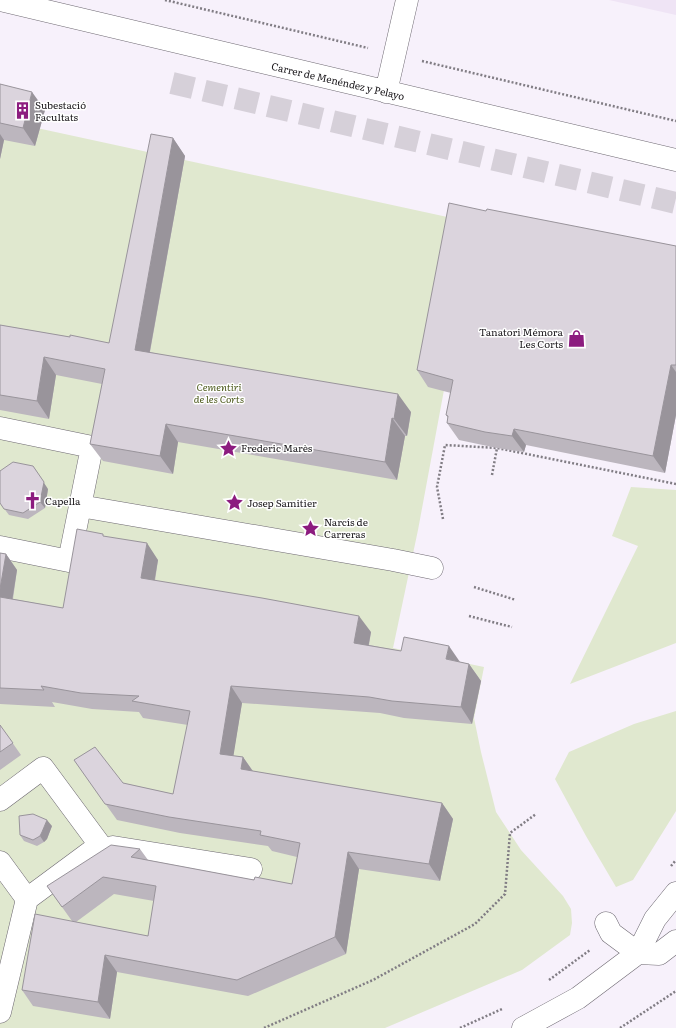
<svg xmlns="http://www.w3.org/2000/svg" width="676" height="1028" font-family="Literata,serif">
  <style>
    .built { fill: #efe4f5 }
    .green { fill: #e0e8cf }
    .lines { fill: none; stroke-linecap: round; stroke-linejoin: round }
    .minor-tunnel { stroke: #d6d0d9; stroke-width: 22; stroke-dasharray: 22 11; stroke-linecap: butt }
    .minor-casing { stroke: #6d6871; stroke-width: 23 }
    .path { stroke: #817d84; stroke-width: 2.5; stroke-dasharray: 2 2; stroke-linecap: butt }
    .minor { stroke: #fff; stroke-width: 22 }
    .wall { fill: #bcb6be; fill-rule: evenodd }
    .shaded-wall { fill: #99949b }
    .building { fill: #dbd4dd; stroke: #99949b }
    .labels { text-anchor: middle; stroke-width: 3; stroke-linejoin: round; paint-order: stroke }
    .street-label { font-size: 10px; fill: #19161a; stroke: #fff }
    .poi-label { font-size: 10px; fill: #19161a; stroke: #fff; text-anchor: start }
    .park-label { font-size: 10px; font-style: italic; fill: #4c591c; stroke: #fff }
  </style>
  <rect width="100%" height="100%" fill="#f7f1fb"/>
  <!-- built -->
  <path class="built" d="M609 0H676V15Z"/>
  <!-- green -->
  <path class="green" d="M0 120 475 223 418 530 393 648 484 667 474 718 481 752 496 812 521 850 563 896 571 909 572 923 570 935 522 970 385 1028H0Z
    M631 487 676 490V643L570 684 638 546 612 536Z
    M676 711V811L633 880 616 887 586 836 555 779 569 752 634 724Z"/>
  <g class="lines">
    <!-- minor-tunnel -->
    <path class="minor-tunnel" d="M172 83 676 203"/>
    <defs>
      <path id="minor" d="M0 0 676 160
        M386 92 407 0
        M0 428 92 447 69 561 0 547
        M80 506 393 560 432 568
        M0 800 43 768 100 845 27 899 0 862
        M113 847 251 869
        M606 923 611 933 638 953
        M638 953 659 954 676 941
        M0 1012 27 899
        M523 1028 578 998 638 953 655 919 676 893"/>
    </defs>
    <!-- minor casing -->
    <use href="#minor" class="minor-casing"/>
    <!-- path -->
    <path class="path" d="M165 0 368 48
      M422 61 676 121
      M492 475 497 448
      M443 519 437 487 445 445 497 448 676 484
      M474 587 516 600
      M469 616 512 627
      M671 866 676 860
      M549 980 590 950
      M264 1028 373 980 475 924 505 894 510 833 536 814
      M460 1028 502 1009
      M620 1028 676 991"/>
    <!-- minor -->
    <use href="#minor" class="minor"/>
  </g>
  <!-- wall -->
  <path class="wall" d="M0 84 45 110 35 146 4 140 0 159Z
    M173 138 185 156 150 352 411 412 407 436H405L397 480 178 442 173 474 103 461 90 444 102 384 56 375 49 419 0 410V325L70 337 109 343Z
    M486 211 676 246V415L665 473 526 445 524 452 497 448 459 440 447 423 448 418 446 415 451 393 428 387 417 370Z
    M48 489 45 508 28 519 9 515 0 503Z
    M105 537 158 560 155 581 371 632 369 645 469 664 481 681 472 724 404 718 380 713 242 703 233 756 243 757 253 771 442 803 453 819 440 881 359 869 346 954 248 996 117 972 110 1019 33 1006 22 990 72 921 47 886 140 849 148 860 254 880 292 884 297 857 272 851 268 846 180 833 117 820 74 760 123 783 173 794 188 725 143 718 139 712 92 709 52 702 55 707 0 704V553L6 554 17 570 13 599 63 608ZM114 894 154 901 148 936 76 922Z
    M0 725 21 755 0 770Z
    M52 826 47 839 44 842 37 846 24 841 20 835Z"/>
  <!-- shaded-wall -->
  <path class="shaded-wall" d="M32 92 45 110 35 146 23 128Z
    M0 134 4 140 0 159Z
    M173 138 185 156 147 367 135 350Z
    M44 357 56 375 49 419 37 401Z
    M671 365 676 372V415L665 473 653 456Z
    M398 394 411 412 407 436 394 419Z
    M392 418 405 436 397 480 385 462Z
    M166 424 178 442 173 474 160 456Z
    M514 429 526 445 524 452 512 436Z
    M33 466 48 489 45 508 40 502Z
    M147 543 158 560 152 595 141 578Z
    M6 554 17 570 10 614 0 599V589Z
    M359 616 371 632 366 659 354 643Z
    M449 646 460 662 446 659Z
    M469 664 481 681 472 724 461 707Z
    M231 686 242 703 231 771 220 754Z
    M243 757 254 773 241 769Z
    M442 803 453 819 440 881 429 864Z
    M47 820 52 826 47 839 44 842 40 836Z
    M348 852 359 869 346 954 335 937Z
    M105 955 117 972 110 1019 98 1002Z"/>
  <!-- building -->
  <path class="building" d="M0 84 32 92 23 128 0 123Z
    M151 134 173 138 135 350 398 394 394 419 392 418 385 462 166 424 160 456 90 444 105 369 44 357 37 401 0 395V325L70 337V335L109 343Z
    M449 203 486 211 487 209 676 246V365H671L653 456 514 429 512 436 485 432 447 423 448 416 446 415 453 380 417 370Z
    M13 462 33 466 44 482 40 502 23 513 4 509 0 503V471Z
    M77 529 103 534V536L147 543 141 578 262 598 359 616 354 643 401 651 404 637 449 646 446 659 469 664 461 707 392 701 369 697 231 686 220 754 243 757 241 769 442 803 429 864 348 852 335 937 237 980 105 955 98 1002 22 990 35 914 148 936 156 886 103 877 62 907 47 886 111 845 140 849 131 857 254 880 255 877 292 884 300 843 260 835 261 831 169 817 105 804 74 760 95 747 123 783 173 794 190 711 132 701 139 696 81 693 41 686 44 690 0 688V597L63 608Z
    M0 553 6 554 0 589Z
    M0 725 13 743 0 752Z
    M33 814 47 820 42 832 40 836 33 840 20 835 19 816Z"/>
  <!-- icons -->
  <defs>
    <symbol id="building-bare" viewBox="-9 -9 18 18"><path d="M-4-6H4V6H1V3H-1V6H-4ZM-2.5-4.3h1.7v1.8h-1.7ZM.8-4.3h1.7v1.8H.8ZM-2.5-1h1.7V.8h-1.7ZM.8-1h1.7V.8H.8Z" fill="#8c1c7f" stroke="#fff" stroke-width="2.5" paint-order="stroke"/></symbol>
    <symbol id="shop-bare" viewBox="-9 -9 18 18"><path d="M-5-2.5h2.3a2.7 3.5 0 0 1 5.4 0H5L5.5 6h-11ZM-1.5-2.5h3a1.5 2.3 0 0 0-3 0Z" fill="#8c1c7f" stroke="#fff" stroke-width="2.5" paint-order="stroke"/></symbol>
    <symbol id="sight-bare" viewBox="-9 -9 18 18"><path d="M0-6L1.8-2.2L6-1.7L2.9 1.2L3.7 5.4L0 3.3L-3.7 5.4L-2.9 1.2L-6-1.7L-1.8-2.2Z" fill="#8c1c7f" stroke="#fff" stroke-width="2.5" paint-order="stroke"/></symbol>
    <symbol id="church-bare" viewBox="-9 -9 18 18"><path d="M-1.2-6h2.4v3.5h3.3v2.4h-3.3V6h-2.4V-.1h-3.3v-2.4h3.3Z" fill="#8c1c7f" stroke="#fff" stroke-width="2.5" paint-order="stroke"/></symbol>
  </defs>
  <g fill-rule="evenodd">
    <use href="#building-bare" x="10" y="98" width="25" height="25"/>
    <use href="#shop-bare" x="564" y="326" width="25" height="25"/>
    <use href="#sight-bare" x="216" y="436" width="25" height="25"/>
    <use href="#church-bare" x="20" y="488" width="25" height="25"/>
    <use href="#sight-bare" x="222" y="490" width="25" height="25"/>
    <use href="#sight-bare" x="298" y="516" width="25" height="25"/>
  </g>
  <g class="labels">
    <!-- street labels -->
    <g class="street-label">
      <text transform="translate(338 81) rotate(13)" y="4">Carrer de Menéndez y Pelayo</text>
    </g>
    <!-- poi labels -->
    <g class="poi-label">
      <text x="35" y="109">Subestació<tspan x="35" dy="12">Facultats</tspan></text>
      <text x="563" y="336" text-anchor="end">Tanatori Mémora<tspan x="563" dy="12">Les Corts</tspan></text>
      <text x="241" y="452">Frederic Marès</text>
      <text x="45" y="505">Capella</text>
      <text x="247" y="507">Josep Samitier</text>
      <text x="324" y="526">Narcís de<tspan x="324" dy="12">Carreras</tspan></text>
    </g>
    <!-- park labels -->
    <g class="park-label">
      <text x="219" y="391">Cementiri<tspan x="219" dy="12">de les Corts</tspan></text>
    </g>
  </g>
</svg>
